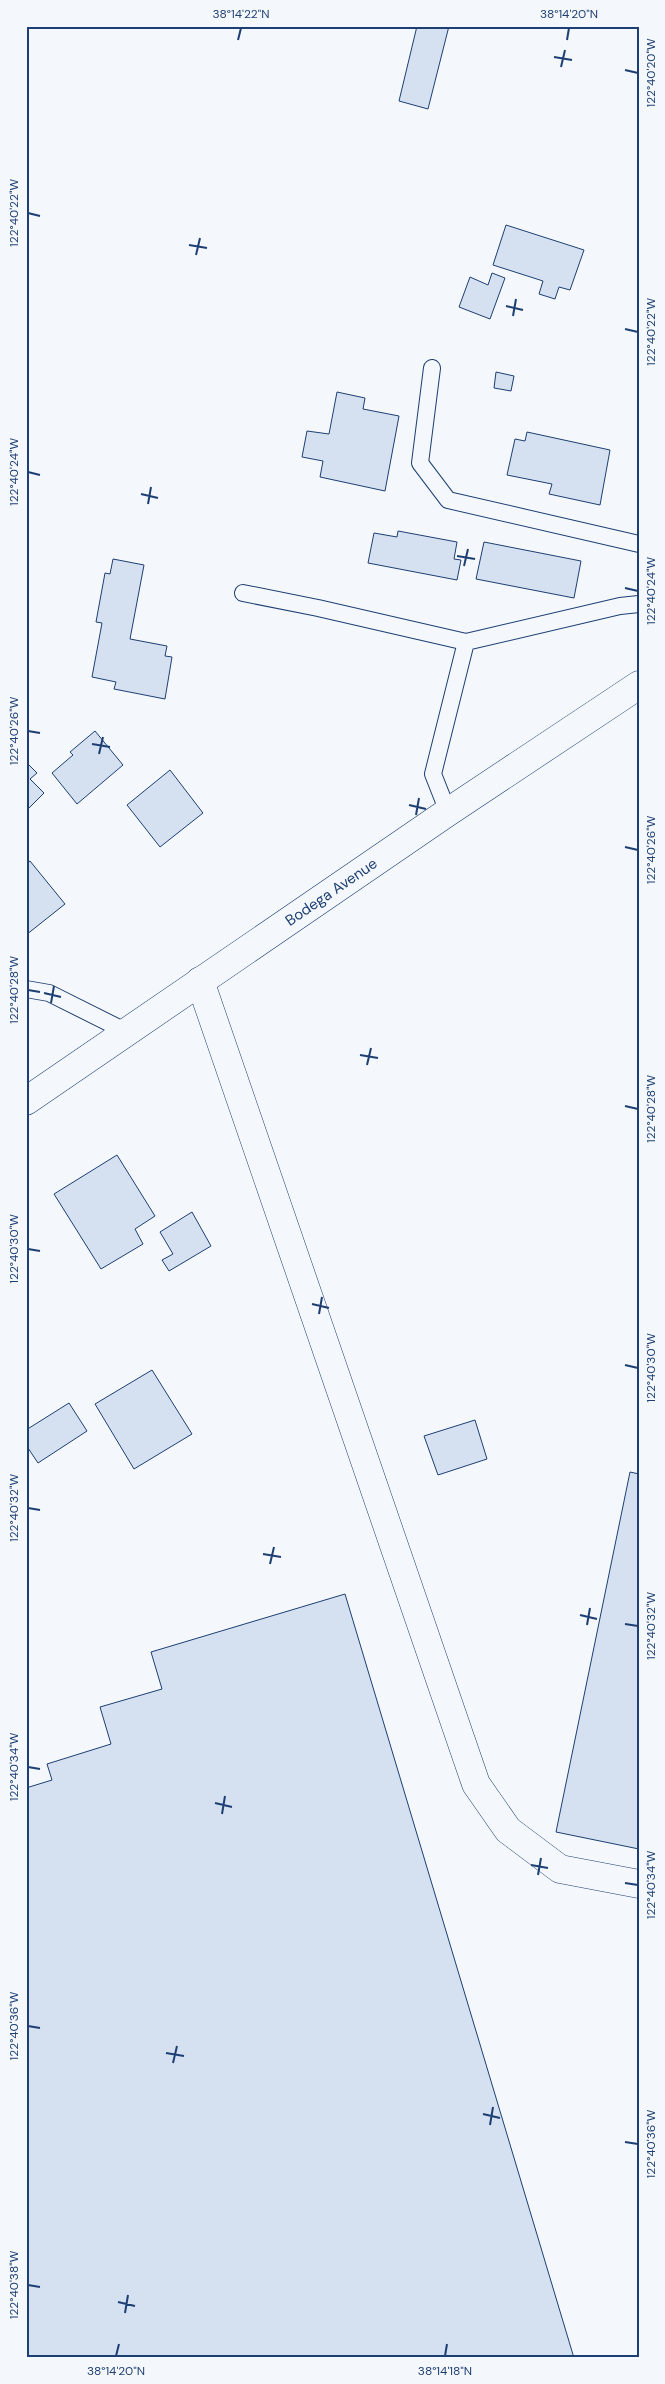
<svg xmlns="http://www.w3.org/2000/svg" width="665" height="2384" font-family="'DM Sans',sans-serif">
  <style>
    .building { fill: #d5e0f0; stroke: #1d3f73 }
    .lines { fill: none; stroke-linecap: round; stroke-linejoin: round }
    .service-casing { stroke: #1d3f73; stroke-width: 18 }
    .minor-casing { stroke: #1d3f73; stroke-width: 29 }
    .primary-casing { stroke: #1d3f73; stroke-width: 29 }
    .service { stroke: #f4f7fb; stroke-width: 16 }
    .minor { stroke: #f4f7fb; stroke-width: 28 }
    .primary { stroke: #f4f7fb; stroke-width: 28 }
    .ticks { fill: none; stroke: #1d3f73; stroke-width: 2 }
    .labels { text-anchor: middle; stroke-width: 4; stroke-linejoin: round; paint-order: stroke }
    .street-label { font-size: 15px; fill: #1d3f73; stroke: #f4f7fb }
    .neatline { fill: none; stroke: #1d3f73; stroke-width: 2 }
    .ticks-label { font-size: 12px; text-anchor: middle; fill: #1d3f73 }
  </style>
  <rect width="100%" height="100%" fill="#f4f7fb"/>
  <!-- building -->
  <path class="building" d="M417 26H449L428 109 399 101Z
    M506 225 584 250 570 290 559 287 555 299 539 294 543 281 493 265Z
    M492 273 505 278 490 319 459 307 470 277 488 285Z
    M496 372 514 376 511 391 494 388Z
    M337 392 365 398 363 409 399 416 385 491 320 477 323 461 302 457 307 431 329 434Z
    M527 432 610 450 600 505 549 494 552 484 507 475 515 439 525 441Z
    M398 531 457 542 454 559 461 560 457 580 368 563 374 533 397 537Z
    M484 542 581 561 574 598 476 579Z
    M113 559 144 565 130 639 167 646 165 656 172 657 165 699 114 689 116 682 92 677 102 623 96 622 105 573 110 574Z
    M95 731 123 765 77 804 52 773 73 755 70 752Z
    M26 762 37 773 30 779 44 793 26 811Z
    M170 770 203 813 160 847 127 805Z
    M30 861 65 904 26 935V864Z
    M117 1155 155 1216 135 1229 143 1244 101 1269 54 1194Z
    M192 1212 211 1246 169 1271 162 1260 173 1254 160 1232Z
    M152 1370 192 1434 134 1469 95 1404Z
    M69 1403 87 1431 38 1463 26 1445V1430Z
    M475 1420 487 1459 438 1475 424 1436Z
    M630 1472 639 1474V1849L556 1832Z
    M345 1594 574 2358H26V1788L52 1780 47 1764 111 1744 100 1707 162 1689 151 1652Z"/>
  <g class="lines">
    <defs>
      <path id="service" d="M432 368 420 463 448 500 639 544
        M243 593 318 608 466 642 620 606 639 604
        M448 812 433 774 466 642
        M26 989 49 993 127 1032"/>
      <path id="minor" d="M200 981 476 1784 508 1830 560 1869 639 1884"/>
      <g id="primary">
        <path id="s1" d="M26 1101 448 812 639 685"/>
      </g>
    </defs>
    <!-- service casing -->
    <use href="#service" class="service-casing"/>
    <!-- minor casing -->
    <use href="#minor" class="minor-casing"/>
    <!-- primary casing -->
    <use href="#primary" class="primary-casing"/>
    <!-- service -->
    <use href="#service" class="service"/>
    <!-- minor -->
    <use href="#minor" class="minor"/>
    <!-- primary -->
    <use href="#primary" class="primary"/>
  </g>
  <!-- ticks -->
  <path class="ticks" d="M238 40 241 28M567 40 569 28M554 57 572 60M561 67 565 50M625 70 638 73M28 213 40 216M189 245 207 248M196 255 200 238M506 306 523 310M513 316 516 299M625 329 638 332M28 472 40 475M141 494 158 498M148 504 151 487M457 556 475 559M464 566 468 549M625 588 638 591M28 731 40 733M92 744 110 747M99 754 103 737M409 805 426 809M416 815 419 798M625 847 638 850M28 990 40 992M44 993 61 997M51 1003 54 986M360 1055 378 1058M367 1065 371 1048M625 1106 638 1109M28 1249 40 1251M312 1304 329 1308M319 1314 322 1297M625 1365 638 1368M28 1508 40 1510M263 1554 281 1557M270 1564 274 1547M580 1615 597 1619M625 1624 638 1626M587 1625 590 1608M28 1767 40 1769M215 1803 232 1807M222 1814 225 1796M531 1865 548 1868M538 1875 541 1858M625 1883 638 1885M28 2026 40 2028M166 2053 184 2056M173 2063 177 2046M483 2114 500 2118M490 2125 493 2107M625 2142 638 2144M28 2285 40 2287M118 2302 135 2306M125 2313 128 2295M116 2356 119 2344M445 2356 447 2344"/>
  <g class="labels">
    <!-- street labels -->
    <g class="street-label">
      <text dy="5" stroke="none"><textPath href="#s1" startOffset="370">Bodega Avenue</textPath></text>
    </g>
  </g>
  <!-- border -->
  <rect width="665" height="2384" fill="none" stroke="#f4f7fb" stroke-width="55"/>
  <rect x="28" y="28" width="610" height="2328" class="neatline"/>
  <g class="ticks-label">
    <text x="241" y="18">38°14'22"N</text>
    <text x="569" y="18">38°14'20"N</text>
    <text transform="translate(651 73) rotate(-90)" y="4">122°40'20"W</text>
    <text transform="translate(14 213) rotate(-90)" y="4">122°40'22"W</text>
    <text transform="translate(651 332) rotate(-90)" y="4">122°40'22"W</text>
    <text transform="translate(14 472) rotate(-90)" y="4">122°40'24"W</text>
    <text transform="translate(651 591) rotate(-90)" y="4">122°40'24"W</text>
    <text transform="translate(14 731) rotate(-90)" y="4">122°40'26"W</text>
    <text transform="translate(651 850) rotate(-90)" y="4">122°40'26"W</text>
    <text transform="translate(14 990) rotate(-90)" y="4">122°40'28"W</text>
    <text transform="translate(651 1109) rotate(-90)" y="4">122°40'28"W</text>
    <text transform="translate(14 1249) rotate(-90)" y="4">122°40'30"W</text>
    <text transform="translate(651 1368) rotate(-90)" y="4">122°40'30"W</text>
    <text transform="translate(14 1508) rotate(-90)" y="4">122°40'32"W</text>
    <text transform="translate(651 1626) rotate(-90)" y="4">122°40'32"W</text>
    <text transform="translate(14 1767) rotate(-90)" y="4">122°40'34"W</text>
    <text transform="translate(651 1885) rotate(-90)" y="4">122°40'34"W</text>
    <text transform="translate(14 2026) rotate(-90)" y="4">122°40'36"W</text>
    <text transform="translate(651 2144) rotate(-90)" y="4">122°40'36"W</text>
    <text transform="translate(14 2285) rotate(-90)" y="4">122°40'38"W</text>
    <text x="116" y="2375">38°14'20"N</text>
    <text x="445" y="2375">38°14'18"N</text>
  </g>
</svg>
